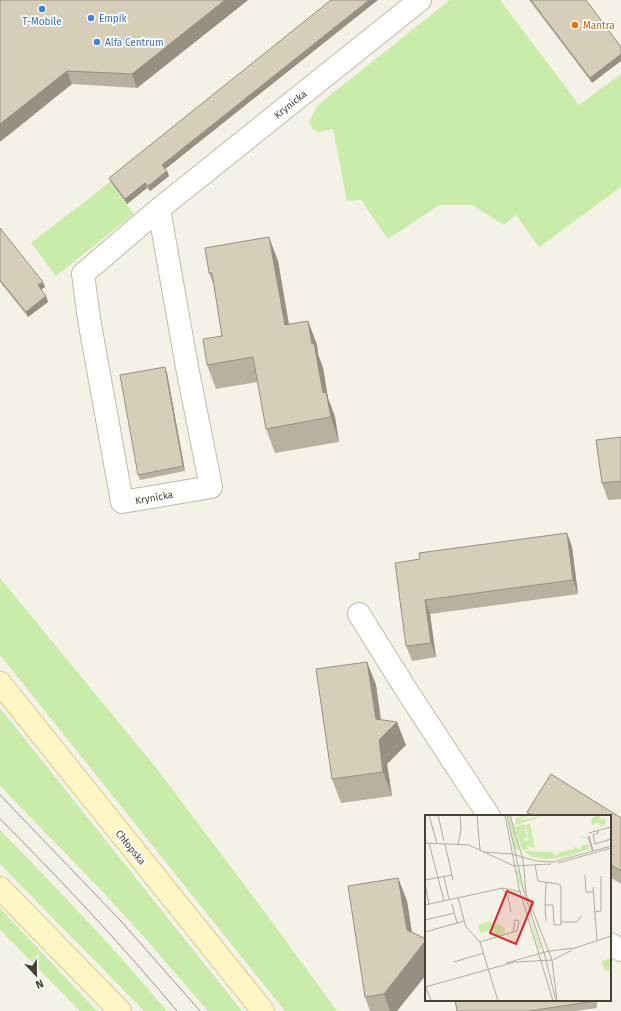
<svg xmlns="http://www.w3.org/2000/svg" width="621" height="1011" font-family="'Fira Sans',sans-serif">
  <style>
    .green { fill: #caecab }
    .lines { fill: none; stroke-linecap: round; stroke-linejoin: round }
    .minor-casing { stroke: #c1baa8; stroke-width: 24 }
    .secondary-casing { stroke: #d8cb91; stroke-width: 24 }
    .minor { stroke: #fff; stroke-width: 22 }
    .secondary { stroke: #fff6c5; stroke-width: 22 }
    .tram { stroke: #969696; stroke-width: 1 }
    .wall { fill: #b9b1a0 }
    .shaded-wall { fill: #969082 }
    .building { fill: #d7ceba; stroke: #969082 }
    .shop-dot { fill: #3f7fe0; stroke: #fff; stroke-width: 1.5 }
    .food-dot { fill: #e8710a; stroke: #fff; stroke-width: 1.5 }
    .labels { text-anchor: middle; stroke-width: 3.5; stroke-linejoin: round; paint-order: stroke }
    .shop-label { font-size: 10px; fill: #366cbe; stroke: #fff; text-anchor: start }
    .food-label { font-size: 10px; fill: #c56008; stroke: #fff; text-anchor: start }
    .street-label { font-size: 10px; fill: #484234; stroke: #fff }
    .inset-road { fill: none; stroke: #afab9f; stroke-width: 1 }
    .view { fill: #d62828; fill-opacity: 0.15; stroke: #d62828; stroke-width: 2 }
    .inset-edge { fill: none; stroke: #484234; stroke-width: 2 }
  </style>
  <rect width="100%" height="100%" fill="#f4f1e6"/>
  <!-- green -->
  <path class="green" d="M450 0H500L579 105 621 74V187L539 247 516 215 504 225 472 205H439L388 239 361 200 347 201 333 129 318 132 312 128 309 122 318 105Z
    M110 182 134 214 56 276 31 243Z
    M0 578 157 769 264 911 337 1011H285L284 1010 0 655Z
    M0 708 242 1011H208L144 937 103 892 0 786Z
    M0 830C57 888 114 948 167 1011H144L0 864Z
    M0 908 97 1011H80L0 930Z"/>
  <g class="lines">
    <defs>
      <path id="minor" d="M159 209 187 367 211 487 122 502 89 319 83 274 159 209 420 0
        M359 614 407 691 489 816
        M610 944 621 950"/>
      <path id="secondary" d="M0 683 263 1011
        M0 888 120 1011"/>
    </defs>
    <!-- minor casing -->
    <use href="#minor" class="minor-casing"/>
    <!-- secondary casing -->
    <use href="#secondary" class="secondary-casing"/>
    <!-- minor -->
    <use href="#minor" class="minor"/>
    <!-- secondary -->
    <use href="#secondary" class="secondary"/>
    <!-- tram -->
    <path class="tram" d="M0 795 120 920 200 1011
      M0 819C61 880 121 944 177 1011"/>
  </g>
  <!-- wall -->
  <path class="wall" d="M0 0H248L137 88 72 84Z
    M529 0H586L592 83Z
    M334 34 218 127 165 169 167 171 169 176 150 191 147 188 127 204 111 183 109 178Z
    M0 228 45 287 41 290 46 296 48 302 28 317 0 282Z
    M278 261 289 324 308 321 317 345 318 354 323 368 328 398 335 417 339 442 275 453 266 429 258 382 216 389 207 365 222 336 214 286 209 273Z
    M167 373 185 471 140 480 138 475Z
    M621 437V499L608 500 602 483Z
    M567 533 572 547 578 594 430 614 436 657 412 661 406 646 420 559Z
    M367 662 376 685 381 720 406 745 387 764 392 796 341 803 332 779Z
    M551 774 621 818V884L610 877V816H528L527 812Z
    M398 878 407 901 412 932 426 939V975L397 1011H370L365 997Z
    M455 1000H596L597 1008 575 1011H457Z"/>
  <!-- shaded-wall -->
  <path class="shaded-wall" d="M225 0H248L137 88 132 74Z
    M369 0H378L218 127 164 170 162 165Z
    M621 54V61L592 83 590 78Z
    M67 71 72 84 0 142V124Z
    M167 171 169 176 150 191 148 186Z
    M145 183 147 188 127 204 125 199Z
    M269 237 278 261 293 349 285 325Z
    M43 282 45 287 40 290 38 285Z
    M46 296 48 302 28 317 26 312Z
    M308 321 317 345 318 354 323 368 328 398 335 417 339 442 323 393 312 344Z
    M165 367 167 373 185 471 183 466Z
    M567 533 572 547 578 594 573 580Z
    M425 600 430 614 436 657 431 643Z
    M367 662 376 685 383 736 397 722 406 745 387 764 392 796 383 772Z
    M398 878 407 901 415 953 407 930Z
    M426 940V975L397 1011H390L384 994Z
    M595 1000H596L597 1008Z"/>
  <!-- building -->
  <path class="building" d="M0 0H225L132 74 67 71 0 124Z
    M331 0H369L216 122 162 165 167 171 148 186 145 183 125 199 109 178Z
    M531 0H586L621 47V54L590 78Z
    M0 228 43 282 38 285 46 296 26 312 0 280Z
    M269 237 285 325 308 321 312 344 314 343 323 393 326 392 331 417 266 429 253 357 207 365 203 339 222 336 212 273H209L205 248Z
    M165 367 183 466 138 475 120 375Z
    M621 437V481L602 483 596 440Z
    M567 533 573 580 425 600 431 643 406 646 395 563 420 559 419 553Z
    M367 662 376 719 397 722 379 740 383 772 332 779 316 669Z
    M551 774 621 818V871L610 864V816H533L527 812Z
    M398 878 407 930 426 939V940L384 994 365 997 348 886Z
    M455 1000H595V1001L529 1011H457Z"/>
  <!-- markers -->
  <g class="shop-dot">
    <circle cx="42" cy="9" r="4"/>
    <circle cx="91" cy="18" r="4"/>
    <circle cx="97" cy="42" r="4"/>
  </g>
  <circle class="food-dot" cx="575" cy="25" r="4"/>
  <g class="labels">
    <!-- shop labels -->
    <g class="shop-label">
      <text x="99" y="22">Empik</text>
      <text x="42" y="25" text-anchor="middle">T-Mobile</text>
      <text x="105" y="46">Alfa Centrum</text>
    </g>
    <!-- food labels -->
    <g class="food-label">
      <text x="583" y="29">Mantra</text>
    </g>
    <!-- street labels -->
    <g class="street-label">
      <text transform="translate(290 104) rotate(-39)" y="4">Krynicka</text>
      <text transform="translate(154 497) rotate(-10)" y="4">Krynicka</text>
      <text transform="translate(131 847) rotate(51)" y="4">Chłopska</text>
    </g>
  </g>
  <!-- overview -->
  <g transform="translate(425 815)">
    <rect width="186" height="186" fill="#f4f1e6"/>
    <path d="M83 0H85L94 36 90 34ZM105 0 92 6 122 0 90 10 91 3ZM164 0H174L177 7 179 2 181 8 178 11 176 9V13L173 7 167 10 166 5 170 1ZM100 9 101 16 96 13 101 17 102 23 97 21 102 27 103 24 109 27 103 23 101 10 105 9 110 33 101 30 104 34 97 35 90 12ZM158 21 162 23 164 34 140 42 115 45 119 44 108 42 98 36 127 37 131 41 135 37 149 34 148 31 155 35 156 31 163 29 161 23H157ZM91 55H94L98 80 116 133 114 134ZM66 106 67 111 73 109 79 112 80 118 70 122 68 115 55 118 53 110ZM186 143V156L179 155 177 146Z" fill="#caecab"/>
    <path class="inset-road" d="M4 0 12 29M13 0 19 26M52 0 55 35M80 0 94 73 128 186M82 0 99 77 120 141 131 186M85 0 98 45 101 78 127 145 132 186M173 15V18L168 20 170 29 186 24M164 18 186 12M163 21 167 35M164 21 168 35M0 28 44 30 89 51M4 28 19 86M20 29 28 65M33 30 36 14 35 0M59 37 87 39M87 39 111 46 128 47 186 31M133 48 186 33M110 50 113 66 133 69 136 71V110H129L128 90H120L121 67M89 51 126 49M160 60 161 77H168M19 62 24 84M0 65 27 60M0 69 4 89M168 72 172 126M77 73 83 82 86 97M33 83 41 112 55 127 73 186M27 89 32 108M0 90 78 73 96 77M120 90 121 106M169 97 176 96V61M0 105 30 98M136 107H152L157 100M0 117 39 106M55 127 88 117 92 116 94 106 90 105 88 117M124 136 150 133 186 121M128 145 147 135M29 147 59 138M81 148 124 136M0 169 6 186M0 172 90 147 127 145"/>
    <path class="view" d="M82 76 108 87 91 129 65 118Z"/>
    <rect width="186" height="186" class="inset-edge"/>
  </g>
  <!-- north arrow -->
  <g transform="translate(36 975) rotate(158)" stroke="#ffffff" stroke-width="3" paint-order="stroke">
  <path d="M0-3L7 15L0 10L-7 15Z" fill="#484234"/>
  <text y="-6" font-size="11" font-weight="bold" text-anchor="middle" fill="#484234">N</text>
  </g>
</svg>
